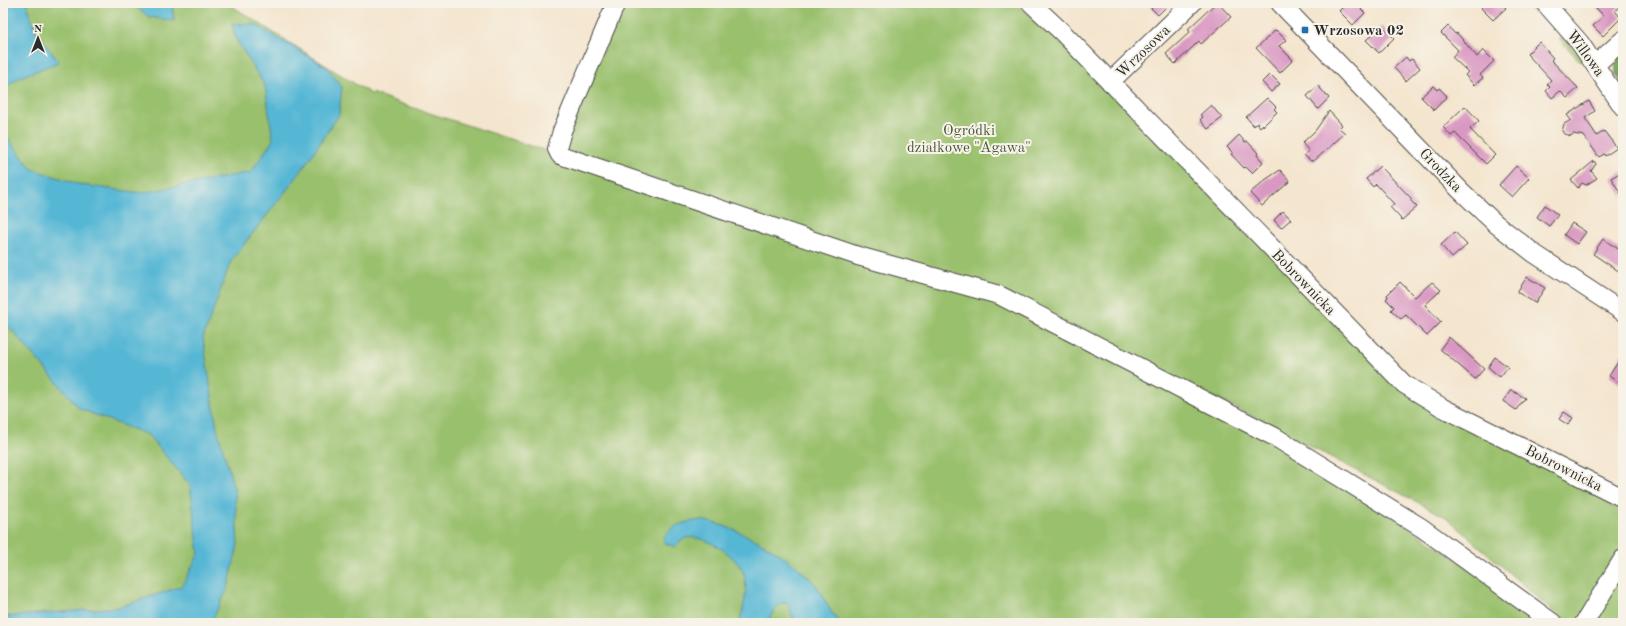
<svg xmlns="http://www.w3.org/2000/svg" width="1626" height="626" font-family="'Old Standard TT',serif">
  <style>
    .green { fill: #99c06c; stroke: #62764c }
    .forest { fill: #7aa660; stroke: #526846 }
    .water { fill: #57b7d5; stroke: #417180 }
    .building { fill: #d998c2 }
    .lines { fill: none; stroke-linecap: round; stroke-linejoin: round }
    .minor-casing { stroke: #494743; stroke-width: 20 }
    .minor { stroke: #fff; stroke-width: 18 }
    .poi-dot { fill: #1f6fb2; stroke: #f7f3e8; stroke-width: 1.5 }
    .labels { text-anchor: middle; stroke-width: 4; stroke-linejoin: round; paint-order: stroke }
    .poi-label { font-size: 15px; font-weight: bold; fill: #2b2b2b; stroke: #f7f3e8; text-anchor: start }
    .street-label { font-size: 15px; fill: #2b2b2b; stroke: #f7f3e8 }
    .park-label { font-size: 15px; fill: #4c583e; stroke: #f7f3e8 }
  </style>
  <rect width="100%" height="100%" fill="#f7f3e8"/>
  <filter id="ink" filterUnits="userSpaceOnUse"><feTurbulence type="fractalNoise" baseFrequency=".025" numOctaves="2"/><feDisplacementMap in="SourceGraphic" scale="8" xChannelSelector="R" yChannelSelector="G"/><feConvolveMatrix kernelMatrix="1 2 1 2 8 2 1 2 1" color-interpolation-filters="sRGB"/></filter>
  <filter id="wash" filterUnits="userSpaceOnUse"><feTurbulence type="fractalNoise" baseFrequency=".012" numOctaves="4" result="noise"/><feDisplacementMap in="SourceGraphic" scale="16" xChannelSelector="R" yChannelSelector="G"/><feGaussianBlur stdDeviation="0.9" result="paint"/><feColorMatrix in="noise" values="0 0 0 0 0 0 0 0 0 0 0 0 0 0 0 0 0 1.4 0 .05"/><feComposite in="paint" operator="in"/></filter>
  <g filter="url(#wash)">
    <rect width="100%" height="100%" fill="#f4e5ce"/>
    <!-- green -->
    <path class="green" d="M3 3H227L371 94 372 93 411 107 809 236 758 216 563 149 623 3H1014L1060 37 1400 386 1623 505V547L1579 623H1566L1446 517 1211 395 1552 623H3Z
      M1525 3H1532L1539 10 1535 14Z
      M1563 36 1584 59 1581 62 1559 39Z
      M1623 567V623H1588Z"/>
    <!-- forest -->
    <path class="forest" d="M1623 52V85L1616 74 1615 59Z"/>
    <!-- water -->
    <path class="water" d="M3 3H27L35 30 59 62 20 77 3 89Z
      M132 3H172L174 21 149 17Z
      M232 24H254L327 67 342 87 339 115 299 174 231 261 203 338 217 428 235 492 238 545 228 588 211 623H3V617L119 607 182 586 199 553 190 485 148 435 80 409 3 320V132L32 169 81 185 142 193 251 172 273 140 265 86 236 39Z
      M700 520C737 525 797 559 819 589 823 595 825 602 829 608 832 613 836 618 840 623H795L788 603C777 601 772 614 768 623H739C744 607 748 591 744 574 739 557 699 529 682 540 679 541 677 545 676 547L666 544 663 538C674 523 683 523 700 520Z"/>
    <g id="blocks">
      <!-- building -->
      <path class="building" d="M1146 3H1170L1158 15Z
        M1216 3H1218L1231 17 1201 44 1199 41 1175 64 1166 54 1190 32 1188 29Z
        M1347 3H1355L1365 13 1353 25 1339 11Z
        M1486 3H1501L1506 8 1493 20 1481 8Z
        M1601 3H1622L1615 11 1621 18 1603 36 1593 26 1604 16 1596 8Z
        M1382 26 1394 38 1379 53 1366 40Z
        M1448 26 1455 34 1457 33 1477 57 1483 50 1494 61 1480 75 1483 78 1474 85 1465 75 1468 72 1452 57 1458 50 1441 33Z
        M1276 30 1286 40 1279 46 1293 60 1280 73 1256 48Z
        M1539 42 1553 58 1551 60 1578 88 1567 98 1560 91 1552 98 1546 91 1550 87 1547 84 1551 80 1527 54Z
        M1406 57 1409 61 1412 59 1420 68 1406 81 1394 68Z
        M1270 74 1280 84 1271 92 1262 82Z
        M1318 86 1329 98 1318 109 1307 96Z
        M1433 86 1437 90 1439 88 1447 96 1434 110 1421 97Z
        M1267 98 1276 107 1274 109 1277 112 1263 126V124L1260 127 1257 123 1254 126 1246 117Z
        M1589 101 1595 111 1585 118 1597 136 1604 131 1617 148 1605 156 1604 154 1599 157 1584 136 1573 134 1571 136 1564 134 1562 131 1564 124 1571 120 1567 115Z
        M1211 105 1222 118 1208 129 1200 120 1203 117 1200 115Z
        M1465 106 1479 121 1470 129 1495 155 1486 164 1455 133 1451 136 1443 127Z
        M1329 111 1342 125 1339 128 1345 133 1313 162 1312 160 1311 161 1304 155 1309 151 1302 143 1315 131Z
        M1239 135 1245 142 1247 141 1258 153 1257 155 1263 162 1252 173 1246 167 1244 168 1231 154 1233 153 1227 147Z
        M1594 161 1596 164 1591 171 1597 178 1586 185 1582 183 1578 188 1571 180Z
        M1380 166 1412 199 1410 200 1417 207 1402 220 1390 207 1394 204 1376 184 1373 187 1366 179Z
        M1516 166 1529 178 1512 197 1499 185Z
        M1280 170 1290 181 1262 206 1250 193 1265 180Z
        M1623 171V197L1611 178Z
        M1545 205 1558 215 1549 226 1537 217Z
        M1283 211 1291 219 1281 228 1274 220Z
        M1572 223 1586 232 1577 244 1564 235Z
        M1455 232 1467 245 1452 258 1441 245Z
        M1603 239 1623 252V274L1593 254Z
        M1527 277 1545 288 1535 303 1517 292Z
        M1400 282 1415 297 1432 282 1441 290 1425 305 1441 322 1427 336 1406 315 1401 319 1391 310 1394 307 1386 299 1388 297 1387 295Z
        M1449 337 1484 369 1475 379 1440 349Z
        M1623 354V386L1609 376Z
        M1495 357 1508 367 1500 377 1488 367Z
        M1511 390 1525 398 1516 410 1503 401Z
        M1564 412 1573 418 1568 425 1559 419Z"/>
    </g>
  </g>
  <g filter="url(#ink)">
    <use href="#blocks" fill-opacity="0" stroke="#494743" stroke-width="1"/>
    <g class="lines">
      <defs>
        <path id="minor" d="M616 3 562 131 557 149 560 155 858 256 999 295 1275 437 1422 528 1553 623
          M1031 3 1063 33 1404 384 1443 408 1623 498
          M1280 3 1461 191 1496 224 1535 254 1623 312
          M1545 3 1580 43 1623 107
          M1595 65 1623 40
          M1110 82 1192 3
          M1584 623 1623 559"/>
      </defs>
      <!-- minor casing -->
      <use href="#minor" class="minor-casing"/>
      <!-- minor -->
      <use href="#minor" class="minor"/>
    </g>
  </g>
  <!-- markers -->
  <rect class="poi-dot" x="1301" y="26" width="8" height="8" rx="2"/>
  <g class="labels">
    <!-- poi labels -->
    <g class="poi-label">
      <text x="1313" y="35">Wrzosowa 02</text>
    </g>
    <!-- street labels -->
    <g class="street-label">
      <text transform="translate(1143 51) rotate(-44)" y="5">Wrzosowa</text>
      <text transform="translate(1586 53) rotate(54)" y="5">Willowa</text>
      <text transform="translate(1441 170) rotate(46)" y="5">Grodzka</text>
      <text transform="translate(1304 282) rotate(46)" y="5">Bobrownicka</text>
      <text transform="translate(1564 468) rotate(27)" y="5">Bobrownicka</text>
    </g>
    <!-- park labels -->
    <g class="park-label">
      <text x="969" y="135">Ogródki<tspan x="969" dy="17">działkowe "Agawa"</tspan></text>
    </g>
  </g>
  <!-- margin -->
  <rect width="1626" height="626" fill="none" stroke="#f7f3e8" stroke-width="16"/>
  <!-- north arrow -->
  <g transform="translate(38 38)" stroke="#f7f3e8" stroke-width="3" paint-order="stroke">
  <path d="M0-3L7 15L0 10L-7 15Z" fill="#2b2b2b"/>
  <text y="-6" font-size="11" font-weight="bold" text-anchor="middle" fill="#2b2b2b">N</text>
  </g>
</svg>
